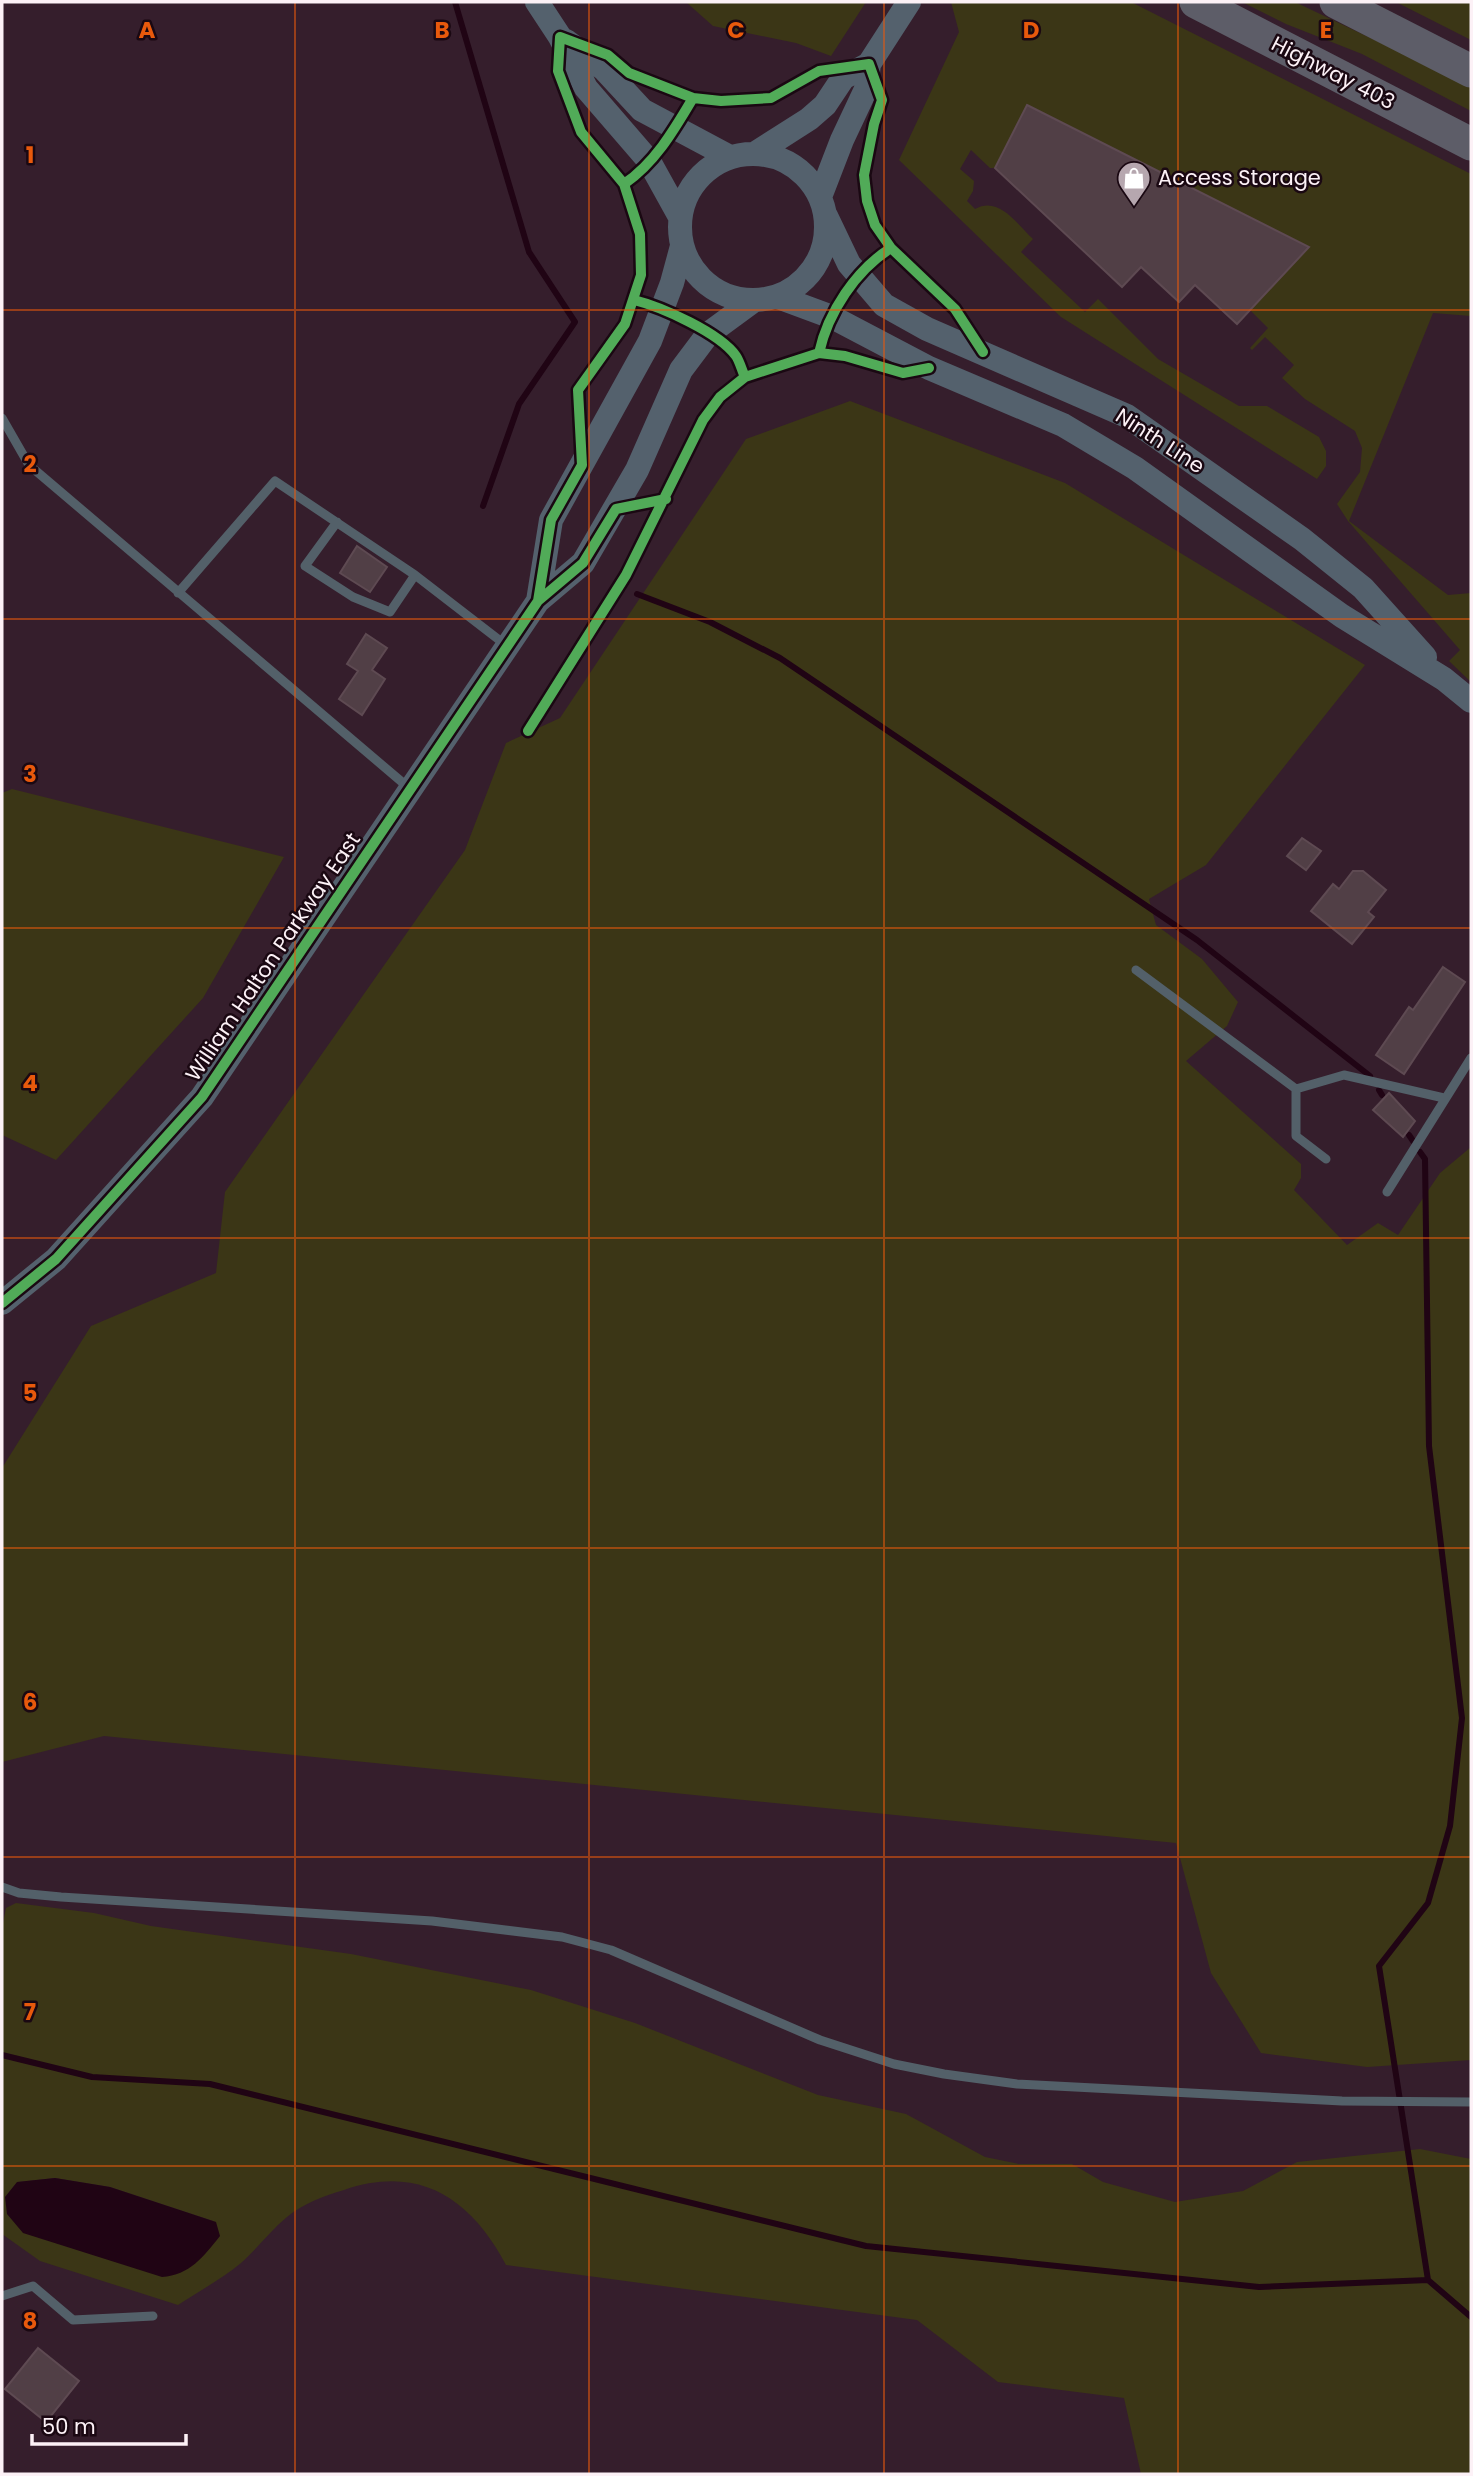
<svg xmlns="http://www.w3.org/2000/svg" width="1473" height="2476" font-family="Poppins,sans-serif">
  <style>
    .green { fill: #3b3616; fill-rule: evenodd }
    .water { fill: #200414 }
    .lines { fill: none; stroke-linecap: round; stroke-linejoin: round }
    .stream { stroke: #200414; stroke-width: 6 }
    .building { fill: #513f46; stroke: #5e4a52; stroke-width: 2 }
    .service { stroke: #536069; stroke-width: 9 }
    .secondary { stroke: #54616d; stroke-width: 24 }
    .motorway { stroke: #5d5d68; stroke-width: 33 }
    .cycleway-casing { stroke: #1a0812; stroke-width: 15 }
    .cycleway { stroke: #51ab58; stroke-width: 10 }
    .grid { fill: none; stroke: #e8590c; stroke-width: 2; stroke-opacity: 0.55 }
    .labels { text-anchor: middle; stroke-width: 5; stroke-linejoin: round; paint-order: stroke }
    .street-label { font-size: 21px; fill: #fcf1f6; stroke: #1a0812 }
    .poi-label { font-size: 21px; fill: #fcf1f6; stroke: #1a0812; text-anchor: start }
    .grid-label { font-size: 23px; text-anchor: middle; font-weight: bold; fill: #e8590c; stroke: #1a0812; stroke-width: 5; stroke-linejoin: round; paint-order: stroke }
  </style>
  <rect width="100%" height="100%" fill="#351e2c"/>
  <!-- green -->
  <path class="green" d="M686 2H866L831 56 796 43 713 26Z
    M951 2H1131L1471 174V316L1433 313 1349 521 1448 595 1471 593V682L1449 661 1460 650 1348 521 1337 504 1360 472 1362 448 1355 431 1305 399 1282 378 1294 365 1265 337 1252 350 1250 348 1268 328 1250 310 1309 247 1027 105 995 168H990L971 150 960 169 974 181 973 191 967 201 975 209C999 196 1016 223 1033 239L1021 252 1085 312 1098 299 1158 359 1239 406H1267L1319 437 1326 451V466L1317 479 1061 317 899 160 959 32Z
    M1242 2H1295L1471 86V111L1362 54 1286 24Z
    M1396 2H1471V40Z
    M850 401 1065 483 1365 665 1206 865 1149 899 1156 925 1202 959 1238 1002 1227 1026 1186 1061 1301 1164V1178L1294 1190 1347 1245 1378 1223 1398 1235 1440 1173 1471 1147V2060L1367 2067 1261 2053 1211 1973 1176 1843 104 1736 2 1762V1468L91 1326 216 1273 225 1192 465 850 506 743 560 718 746 439Z
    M12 789 284 857 203 998 56 1160 2 1135V793Z
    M16 1903 94 1913 151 1926 351 1954 531 1990 635 2023 818 2095 906 2114 985 2157 1019 2164H1072L1103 2182 1175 2202 1243 2191 1297 2162 1420 2149 1471 2159V2474H1141L1124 2398 998 2382 917 2320 506 2265C471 2199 420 2164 344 2190 324 2196 304 2203 287 2217 270 2231 257 2249 241 2263 222 2279 199 2291 178 2305L40 2261 2 2234V1928L6 1908ZM55 2178 110 2187 216 2222 18 2182Z"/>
  <!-- water -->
  <path class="water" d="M55 2178 110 2187 216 2222 220 2236C203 2257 190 2275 162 2277L23 2233 7 2214 5 2197 17 2182Z"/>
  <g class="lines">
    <!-- stream -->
    <path class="stream" d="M455 2 529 252 575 322 519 404 483 506
      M637 594 710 622 780 658 1197 940 1370 1076
      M1379 1090 1382 1095
      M1409 1135 1413 1141
      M1420 1152 1425 1159 1429 1446 1462 1718 1450 1826 1428 1903 1379 1966 1428 2280 1471 2317
      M2 2055 92 2077 210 2084 866 2246 1259 2287 1428 2280"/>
  </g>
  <!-- building -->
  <path class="building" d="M1027 105 1309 247 1237 324 1195 285 1179 302 1141 267 1122 287 995 168Z
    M357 546 387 567 370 592 340 573Z
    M366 634 387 648 372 670 385 679 362 715 339 699 358 671 347 664Z
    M1302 838 1321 851 1306 870 1287 856Z
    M1353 871H1363L1386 890 1368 912 1374 917 1352 944 1311 911 1333 884 1339 889Z
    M1443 967 1465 982 1404 1074 1376 1055 1409 1007 1413 1010Z
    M1389 1093 1415 1121 1403 1137 1373 1110Z
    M38 2348 79 2381 46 2422 5 2389Z"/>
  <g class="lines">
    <!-- service -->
    <path class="service" d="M2 418 29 465 409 788
      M337 522 305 566 353 597 390 612 415 575
      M178 593 275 481 415 575 507 646
      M1136 970 1296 1089 1344 1075 1444 1098
      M1296 1089V1136L1326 1159
      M1387 1192 1471 1058
      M2 1887 19 1893 61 1897 432 1921 562 1937 611 1950 820 2040 894 2064 944 2074 1017 2084 1342 2101 1471 2102
      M2 2296 33 2286 73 2320 153 2316"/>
    <!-- secondary -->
    <path class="secondary" d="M537 2 560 37 586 88 649 161 680 217
      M566 41 604 69 642 110 730 157
      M680 227a73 73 0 1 1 146 0a73 73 0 1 1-146 0Z
      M754 154 809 119 825 105 843 78 869 64
      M820 197 842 140 866 89 869 64 909 2
      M826 216 849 264 884 305 927 329 1127 416 1302 539 1363 588 1425 657
      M778 297 832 317 929 368 1063 425 1135 468 1342 616 1444 679 1471 701
      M538 601 551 520 650 341 672 283 682 246
      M2 1303 56 1259 202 1097 538 601 583 563 637 470 681 370 708 334 753 301"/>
    <!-- motorway -->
    <path class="motorway" d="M1196 2 1471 144
      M1336 2 1471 71"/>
    <defs>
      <path id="cycleway" d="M624 184C655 163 674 130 693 98
        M634 300C662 307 720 333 736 356 740 362 742 371 745 377
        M819 353C828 312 856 270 891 248
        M538 601 551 520 582 465 578 390 625 324 641 275 640 234 624 184 581 132 558 71 560 37 608 55 629 73 693 98 721 101 771 98 819 71 869 64 882 100 874 124 864 175 867 201 875 225 891 248 955 309 983 352
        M528 731 626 575 703 420 720 397 745 377 819 353 845 356 903 373 929 368
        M2 1303 56 1259 202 1097 538 601 583 563 616 509 666 499"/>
    </defs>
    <!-- cycleway casing -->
    <use href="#cycleway" class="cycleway-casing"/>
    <!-- cycleway -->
    <use href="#cycleway" class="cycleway"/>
  </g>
  <!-- grid -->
  <path class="grid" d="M295 2V2474M589 2V2474M884 2V2474M1178 2V2474M2 310H1471M2 619H1471M2 928H1471M2 1238H1471M2 1548H1471M2 1857H1471M2 2166H1471"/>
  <!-- icons -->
  <defs>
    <symbol id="shop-pin" viewBox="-11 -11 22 30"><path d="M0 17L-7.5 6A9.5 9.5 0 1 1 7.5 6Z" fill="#b6a7af" stroke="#1a0812"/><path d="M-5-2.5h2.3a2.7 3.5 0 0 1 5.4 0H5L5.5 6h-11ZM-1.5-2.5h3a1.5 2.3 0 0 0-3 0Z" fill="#fff"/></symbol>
  </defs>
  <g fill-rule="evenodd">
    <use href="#shop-pin" x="1115" y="159" width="38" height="52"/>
  </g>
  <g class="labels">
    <!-- street labels -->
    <g class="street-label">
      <text transform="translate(1333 73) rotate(27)" y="7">Highway 403</text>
      <text transform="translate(1160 441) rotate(33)" y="7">Ninth Line</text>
      <text transform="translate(273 957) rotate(-56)" y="7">William Halton Parkway East</text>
    </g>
    <!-- poi labels -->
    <g class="poi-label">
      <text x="1158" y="185">Access Storage</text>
    </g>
  </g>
  <g class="grid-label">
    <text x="147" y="38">A</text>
    <text x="442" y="38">B</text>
    <text x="736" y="38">C</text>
    <text x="1031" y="38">D</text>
    <text x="1326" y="38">E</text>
    <text x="30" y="163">1</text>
    <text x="30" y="472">2</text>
    <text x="30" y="782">3</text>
    <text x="30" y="1091">4</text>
    <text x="30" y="1401">5</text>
    <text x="30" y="1710">6</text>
    <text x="30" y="2020">7</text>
    <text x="30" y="2329">8</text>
  </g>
  <!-- border -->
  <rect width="1473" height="2476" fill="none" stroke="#fcf1f6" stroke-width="7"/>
  <!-- scale -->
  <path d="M32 2434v10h154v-10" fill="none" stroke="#fcf1f6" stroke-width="3.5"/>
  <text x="42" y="2434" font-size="21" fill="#fcf1f6" stroke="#1a0812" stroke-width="5" paint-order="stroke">50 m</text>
</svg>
